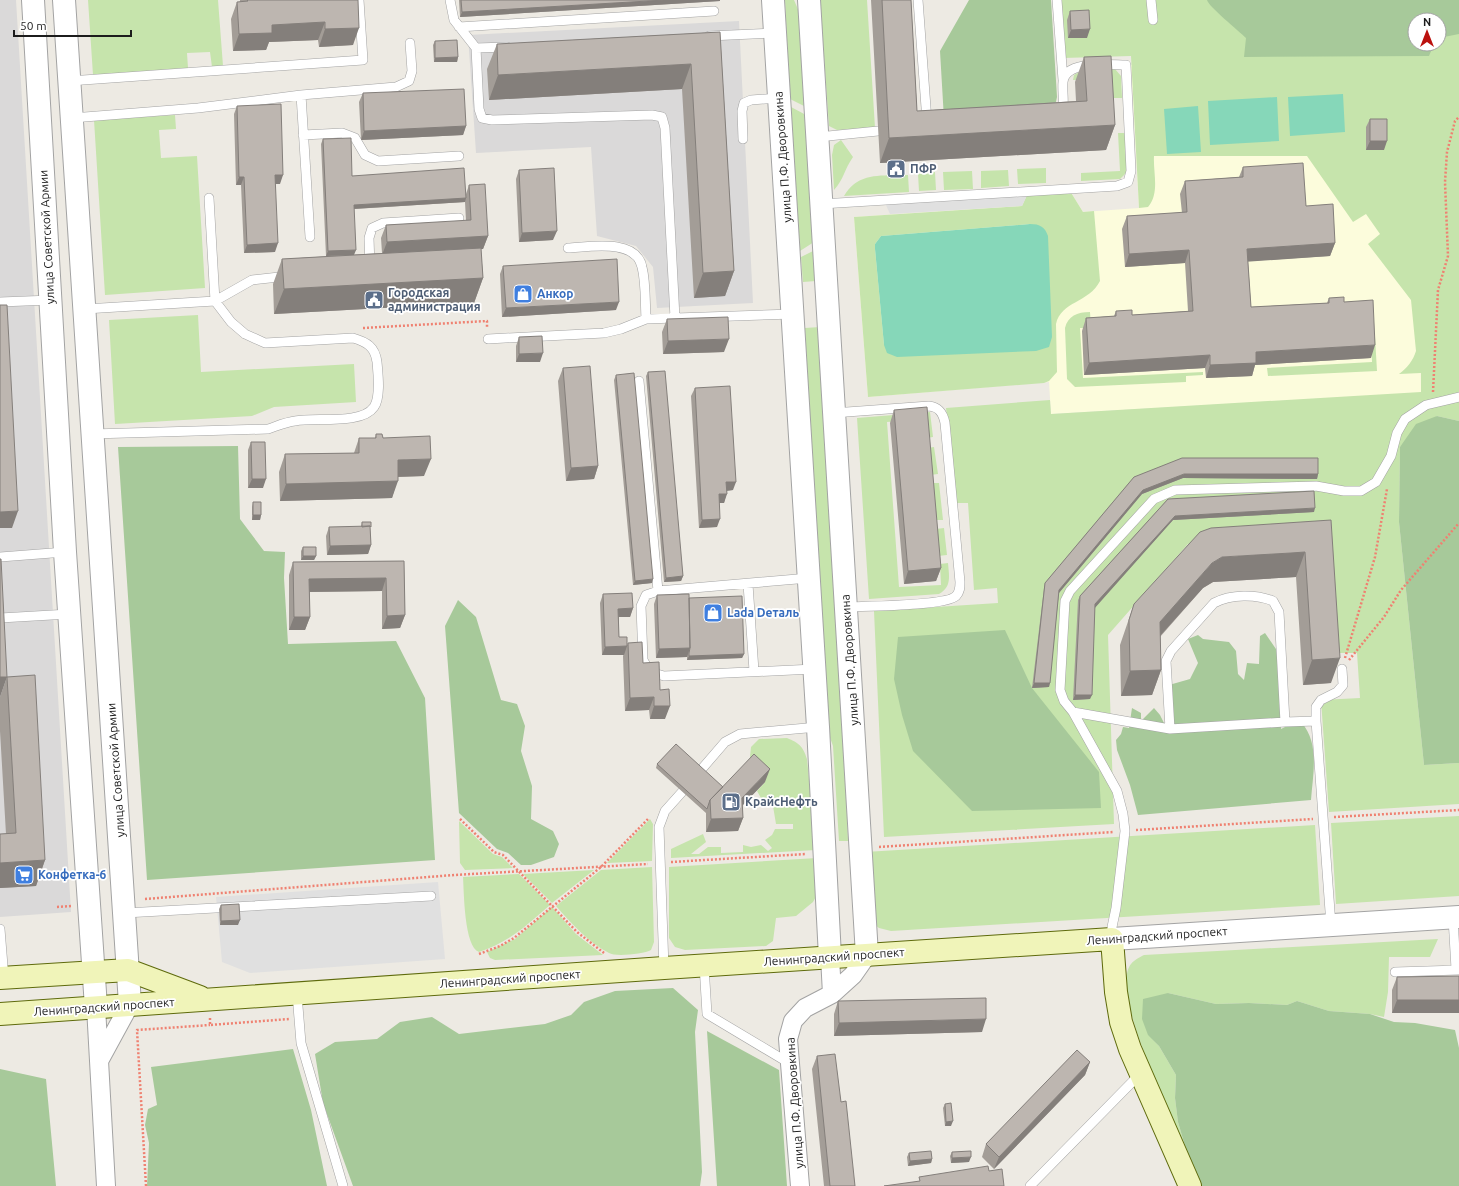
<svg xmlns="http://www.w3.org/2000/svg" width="1459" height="1186" font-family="Ubuntu,sans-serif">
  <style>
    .residential { fill: #dad9d9 }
    .education { fill: #fcfcdc }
    .grass { fill: #c6e4ac; fill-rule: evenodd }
    .forest { fill: #a7c99a }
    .pitch { fill: #86d7b9 }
    .parking { fill: #e0e0e0 }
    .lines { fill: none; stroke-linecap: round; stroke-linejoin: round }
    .service-casing { stroke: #a3a3a3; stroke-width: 10 }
    .minor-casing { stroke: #a3a3a3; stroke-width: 20 }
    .tertiary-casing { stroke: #a3a3a3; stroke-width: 24 }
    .secondary-casing { stroke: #5e6a0c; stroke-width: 24 }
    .path { stroke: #ef8171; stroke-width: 2.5; stroke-dasharray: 2 2; stroke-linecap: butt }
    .service { stroke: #fff; stroke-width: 9 }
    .minor { stroke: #fff; stroke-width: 18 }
    .tertiary { stroke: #fff; stroke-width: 22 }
    .secondary { stroke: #f0f4b9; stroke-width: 22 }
    .wall { fill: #a39d97 }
    .shaded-wall { fill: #847f7b }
    .building { fill: #bdb6b0; stroke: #847f7b }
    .labels { text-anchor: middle; stroke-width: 3.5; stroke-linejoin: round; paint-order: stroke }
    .street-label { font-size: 12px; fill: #1c1c1c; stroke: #fff }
    .service-label { font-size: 12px; font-weight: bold; fill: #4e5e75; stroke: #fff; text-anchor: start }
    .shop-label { font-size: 12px; font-weight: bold; fill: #366cbe; stroke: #fff; text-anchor: start }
  </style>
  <rect width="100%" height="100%" fill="#edeae3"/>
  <!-- residential -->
  <path class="residential" d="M0 0H16L71 912 0 917Z
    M739 21 753 303 657 308 653 267 636 246 597 236 591 147 476 153 468 35Z"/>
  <!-- education -->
  <path class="education" d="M1415 63 1418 151 1421 393 1051 414 1049 382 868 397 854 217 1022 206 1070 191 1083 212 1139 208 1131 65Z"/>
  <!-- grass -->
  <path class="grass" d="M88 0H218L223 66 212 67 210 52 187 53 188 68 93 75Z
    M785 0H794L800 14 806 107 790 99Z
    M820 0H867L875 128 837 130 829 126Z
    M1061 0H1459V421L1437 416 1400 447 1399 522 1424 765 1459 763V804L1329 812 1321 700 1360 698 1357 653H1331L1323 536 1188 544 1108 635 1114 824 884 837 874 611 998 603 997 588 974 590 968 503H957L946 408 1050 400 1051 414 1421 392V373L1399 374C1407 368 1413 361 1416 351L1411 300 1368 244 1380 234 1366 214 1353 222 1307 156H1154C1153 173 1160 193 1148 207L1139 208 1131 56 1063 58ZM1415 20H1439V44H1415Z
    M1115 69 1121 76 1122 98H1112L1110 79 1073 80 1074 75 1081 71Z
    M791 107 806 115 814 242 800 251Z
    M175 115 176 129 159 130 161 158 197 156 205 288 105 295 94 120Z
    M1118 133H1125L1127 172 1120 179 1081 181V173L1120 171Z
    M841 140 853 157C844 170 844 179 834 190L832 155 834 145Z
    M1046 168V183L1018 184 1017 169Z
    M1008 170 1009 186 981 188V171Z
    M972 171 973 189 944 190 943 172Z
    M935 172 936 190 919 191 918 174Z
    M908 175 909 192 844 196C858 171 884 176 908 175Z
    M1070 191 1083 212 1094 211 1100 281C1089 303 1061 301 1056 324L1057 372 1049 381 1044 383 868 397 854 217 1022 206 1028 193ZM1030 224 884 345 875 249V244L881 236Z
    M815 250 816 281 803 282 801 257Z
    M1090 312 1091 328H1080L1083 378 1203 372V375L1186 376V382L1075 387 1067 379 1065 328C1068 316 1077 312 1090 312Z
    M198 315 201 372 354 364 356 402 274 407 252 416 115 424 109 320Z
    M820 327 844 738 848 841H839L833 746 827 729 805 328Z
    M1371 337H1375L1377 371 1268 376 1267 368 1372 362Z
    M930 412 933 437 926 438 924 419 887 422 899 587 941 585 940 564 948 563C949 576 952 587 939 594L869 599 857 418Z
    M934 447 938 474 930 475 927 448Z
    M931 483H939L943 520H935Z
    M944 528 947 555 938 556 936 529Z
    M787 738C799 743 803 746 807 759L816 850 671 858V849L703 834 706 842 691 854H699L708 847H721V853L743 852V845L751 847 761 845 768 851 772 848 765 840 772 835 775 829H793V824H776L773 806 770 798H761L757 791 765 782 749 767 751 747 759 739Z
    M1459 816V896L1336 904 1331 823Z
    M650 819 653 824 652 861 607 863Z
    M459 821 493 854 502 857 513 868 465 870 460 863Z
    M1315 825 1320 905 891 931 879 928 873 923 865 852Z
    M817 858 818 893 813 902 796 916 776 918 773 941 766 946 685 950 675 947 669 938V867Z
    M652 867 654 942 651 950C644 954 615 957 609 953 589 943 570 922 556 906L601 870Z
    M594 870 552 903 523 874Z
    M519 874 550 905C525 927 510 941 479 952 464 947 464 892 463 877Z
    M552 907 576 934 603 955 495 960 490 958 487 952 515 939Z
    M1438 939 1430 957H1389L1388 992 1384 1017 1370 1014 1329 1011 1297 1001 1287 1005 1249 1003 1216 1004 1168 993 1148 1034 1159 1046 1176 1075 1175 1098 1178 1122 1185 1146C1171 1115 1109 991 1131 964 1134 960 1140 957 1144 955Z"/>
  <!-- forest -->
  <path class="forest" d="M969 0H1051L1057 97 1055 106 944 119 940 51Z
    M1207 0H1459V34L1439 38V20H1415V44H1434L1429 56 1244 57 1246 38C1239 31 1208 6 1207 0Z
    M1437 416 1459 421V763L1424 765 1399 522 1400 447 1416 424Z
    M238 446 240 519 264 551 285 552 284 578 288 644 396 641 425 698 435 860 147 880 118 447Z
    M458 600 476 617 501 700 517 704 525 726 521 751 532 786 531 819 553 831 559 844 554 857 531 865H521L508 853 497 849 459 813 445 626Z
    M1005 630 1032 688 1099 772 1101 808 972 811 913 751 902 715 894 679 898 637Z
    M1265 633 1278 652 1281 729 1289 725 1301 722C1320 743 1313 773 1311 800L1138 815 1130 785 1117 750 1116 740 1121 734 1123 727 1129 728 1132 708 1141 713V721L1154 708 1160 715 1167 729 1169 685 1190 679 1198 663 1188 639 1198 635 1203 639 1229 642 1236 651 1238 674 1244 680 1247 663 1259 664 1260 636Z
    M673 988 698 1010 695 1032 702 1172 700 1186H353L323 1103 315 1054 335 1042 377 1039 400 1022 432 1017 459 1034 545 1024 571 1015 584 1002 615 991Z
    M1168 993 1216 1004 1249 1003 1287 1005 1297 1001 1329 1011 1370 1014 1394 1022 1415 1023 1455 1030 1459 1048V1186H1202L1185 1146 1178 1122 1175 1098 1176 1075 1159 1046 1148 1035 1142 1019 1143 999Z
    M707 1031 779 1070 787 1186H717Z
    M293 1049 311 1110 327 1186H147L149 1143 145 1125 148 1109 157 1105 151 1067Z
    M0 1069 46 1079 56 1186H0Z"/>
  <!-- pitch -->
  <path class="pitch" d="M1343 94 1345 132 1290 136 1288 97Z
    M1277 97 1279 141 1210 145 1208 101Z
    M1198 106 1201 152 1167 154 1164 109Z
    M1030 224C1040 224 1045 227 1048 236L1052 337 1049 347 1036 351 897 357 887 353 884 345 875 249V244L881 236Z"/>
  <!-- parking -->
  <path class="parking" d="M1028 193 1022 206 890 214 885 203Z
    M438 882 445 959 250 973 222 962 216 897Z"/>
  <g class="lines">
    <defs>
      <path id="service" d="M450 0 454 20 476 48
        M918 0 927 121
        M1057 0 1063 80
        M1151 0 1153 20
        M459 27 714 11
        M709 36 775 33
        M507 47 476 48 479 109 482 118 492 120 652 115 662 117 665 128 675 318
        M69 81 363 60 359 0
        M301 95 310 237
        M72 118 198 108 301 95 396 87 409 81 412 71 410 43
        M303 135 342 133 355 138 365 155 378 161 459 156
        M818 137 878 131
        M743 139 742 111 744 103 751 100 779 98
        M209 198 215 301 252 280 288 276
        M821 204 1117 186 1128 182 1131 171 1126 65C1109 65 1065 60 1063 82 1062 92 1065 104 1062 113
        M568 248C589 247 636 238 642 267 646 283 645 302 646 319
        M370 267 369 238 372 228 383 223 459 218
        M0 302 51 300
        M85 309 215 301 231 322 245 334 265 343 353 338C367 342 375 347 377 362 378 374 381 397 374 407 362 425 315 417 295 421 286 422 277 426 268 429L92 434
        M488 339 604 333 621 329 646 319 793 314
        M639 381 658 591
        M833 413 929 406C939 407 943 413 945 423L960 582C960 587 960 592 956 596 946 606 865 606 846 607
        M0 557 65 552
        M809 578 658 591 646 595 641 606 643 660 650 672 664 676 814 669
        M748 584 754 671
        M0 618 69 614
        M1073 712 1117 791 1123 814 1125 831 1116 908 1112 927V939
        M1316 721V707L1321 700 1337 692 1343 685 1342 669
        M1170 729 1285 722
        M700 771 725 742 740 734 818 727
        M125 913 431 896
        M1453 918 1456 969
        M1331 925 1316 721 1285 722 1279 612 1273 601C1256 594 1231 594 1214 603L1171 651 1166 661 1170 729 1073 712 1064 701 1060 690 1065 601 1070 591 1154 499 1175 490 1316 486 1344 491H1361L1376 482 1391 456 1397 433 1405 419 1426 405 1459 397
        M0 929 4 978
        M704 965 707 1014 789 1063
        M664 968 659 827 665 811 682 792
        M1395 972 1459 970
        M297 994 301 1043 343 1186
        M1030 1186 1140 1074"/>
      <path id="minor" d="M830 957 832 994
        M96 1007 106 1186
        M99 1061 130 1004
        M800 1186 788 1039 793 1021 805 1008 832 994 853 975 867 955"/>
      <path id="tertiary" d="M33 0 65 552 96 1007
        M64 0 130 1004
        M773 0 818 727 830 957
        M809 0 867 955
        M1112 939 1459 917"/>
      <path id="secondary" d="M0 978 128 970 200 997
        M0 1014 664 968 1112 939 1116 992 1121 1022 1130 1049 1190 1186"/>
    </defs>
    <!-- service casing -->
    <use href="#service" class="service-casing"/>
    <!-- minor casing -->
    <use href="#minor" class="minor-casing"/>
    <!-- tertiary casing -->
    <use href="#tertiary" class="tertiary-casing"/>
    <!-- secondary casing -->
    <use href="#secondary" class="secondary-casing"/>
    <!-- path -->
    <path class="path" d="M363 328 487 321V328
      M1433 392 1438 290 1448 256 1445 182 1447 152 1455 121 1459 117
      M1345 658 1375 557 1387 489
      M1349 660 1384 617 1401 590 1459 523
      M1334 817 1459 810
      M460 819 494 852 503 855 577 932 604 953
      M1136 830 1313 819
      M879 847 1113 832
      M671 862 806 854
      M145 899 454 875 648 864
      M57 907 72 906
      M479 954 500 946 514 938 601 867 649 818
      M210 1018V1025L289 1019
      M146 1186 137 1030 210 1025"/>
    <!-- service -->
    <use href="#service" class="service"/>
    <!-- minor -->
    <use href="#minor" class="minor"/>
    <!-- tertiary -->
    <use href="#tertiary" class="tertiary"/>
    <!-- secondary -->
    <use href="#secondary" class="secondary"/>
  </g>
  <!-- wall -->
  <path class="wall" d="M240 0H358L353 45 319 47 318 40 269 42 266 50 233 51 231 19 237 2H240Z
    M459 0H720V1L460 17Z
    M871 0H911L917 111 1076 101 1075 82 1084 57 1115 125 1106 150 880 163Z
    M1070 11 1087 38H1068L1067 20Z
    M720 32 734 271 725 296 694 298 682 89 489 100 487 69 497 44Z
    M435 41 458 57 457 62H434L433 45Z
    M363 93 466 126 463 135 361 140 359 102Z
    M237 106 280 184H275V252L244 253 241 185H236L234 114Z
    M1370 119 1384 150H1366V127Z
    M323 139 352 176 466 194 469 185 488 236 483 249H481L483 278 474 303 274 314 273 284 282 259 382 253 381 238 386 225 466 221 465 202 354 209V255L326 256 321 144Z
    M1243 167 1306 206 1335 243 1330 256 1248 261 1251 307 1327 303 1329 298 1344 302 1371 358 1255 365 1252 376 1206 378 1205 368 1084 375 1082 331 1086 318 1114 316 1116 311 1132 315 1188 311 1185 263 1125 267 1122 229 1127 216 1182 213 1180 194 1185 181 1239 177Z
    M519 170 553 240 519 242 516 179Z
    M503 266 616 310 502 317 500 274Z
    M667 319 724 352 663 354 662 332Z
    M519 337 540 362H516V346Z
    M563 368 598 466 594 479 566 481 558 381Z
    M648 372 683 576 681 581 664 582 646 376Z
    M616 375 652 583 633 585 614 380Z
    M695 388 733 490 727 491 724 503H719L717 527 699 528 691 396Z
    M894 410 941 568 936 581 904 584 890 423Z
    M376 434 424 476 398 477 392 498 280 501 279 472 285 454 354 453 359 438H375Z
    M251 442 263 488H248V450Z
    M1318 474 1317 479 1183 478 1142 494 1059 593 1049 687 1032 688 1044 588 1045 583 1134 477Z
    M1168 499 1314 512 1173 520 1095 607 1090 699 1073 700 1078 600 1080 596Z
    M253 502 261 515 260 520H252V507Z
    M1331 520V683L1303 685 1296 577 1213 582 1203 588 1160 637 1161 670 1152 695 1121 696 1120 645 1134 604Z
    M362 522 370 528 371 545 368 554 327 555 326 536 329 527H361Z
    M303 547 316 556 314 560H301V551Z
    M404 561 405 615 400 628 382 629V591L310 592V617L305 630H289V575L293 562Z
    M603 594 633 608 630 617H619V637L627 646 624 655H602L600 603Z
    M657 595 689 598 744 654 742 658 687 660V657L656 658 654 604Z
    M628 643 643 663 660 690 665 719H650L649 710 625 711 623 656Z
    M7 677 45 860 36 886 0 888V834H6L0 731V697Z
    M657 764 723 787 765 782 742 806 743 818 738 831 706 832V813L656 768Z
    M221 905 238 925H220L219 909Z
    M1459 976V1013H1392V990L1397 977Z
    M838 1001 982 1032 834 1036V1014Z
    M817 1056 841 1102 855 1186H824L812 1069Z
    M1090 1062 1085 1075 994 1169 982 1157 986 1144Z
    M945 1104 951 1126H945L943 1108Z
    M952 1152 969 1162 951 1163 950 1156Z
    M909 1153 932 1159 931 1163 908 1166 907 1157Z"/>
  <!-- shaded-wall -->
  <path class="shaded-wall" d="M665 0H720V1L460 17 462 12Z
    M325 22 318 40 269 42 266 50 233 51 239 34 272 25Z
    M359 28 353 45 319 47 325 29Z
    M1090 29 1087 38H1068L1071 30Z
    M458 57 457 62H434L435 58Z
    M691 64 682 89 489 100 498 75Z
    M1115 125 1106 150 880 163 889 138Z
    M466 126 463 135 361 140 364 131Z
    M1370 141H1387L1384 150H1366Z
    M275 175H283L280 184H272Z
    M239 177H244L241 185H236Z
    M466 198 465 202 352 209 354 205Z
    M557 231 553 240 519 242 522 233Z
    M488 236 483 249 382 255 387 242Z
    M278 243 275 252 244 253 247 245Z
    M1335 243 1330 256 1243 262 1247 249Z
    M356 250 354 255 326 256 328 251Z
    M1189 250 1185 263 1125 267 1129 254Z
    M734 271 725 296 694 298 703 273Z
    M483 278 474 303 274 314 284 289Z
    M619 302 616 310 502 317 506 308Z
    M729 339 724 352 663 354 668 341Z
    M1375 345 1371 358 1255 365 1252 376 1206 378 1210 365 1256 352Z
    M543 353 540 362H516L519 354Z
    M1210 355 1205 368 1084 375 1089 363Z
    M431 459 424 476 392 477 398 460Z
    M598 466 594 479 566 481 571 468Z
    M1184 474H1318L1317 479 1183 478 1142 494 1058 594 1059 590 1143 490Z
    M252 479H266L263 488H248Z
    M398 481 392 498 280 501 286 484Z
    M726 482H736L733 490 723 491Z
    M719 494H727L724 503H716Z
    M1315 508 1314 512 1173 520 1094 609 1095 604 1175 516Z
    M18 511 12 528H0V512Z
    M253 515H261L260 520H252Z
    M720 519 717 527 699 528 702 520Z
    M371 545 368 554 327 555 330 546Z
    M1305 552 1296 577 1213 582 1203 588 1150 647 1160 622 1212 563 1222 557Z
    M303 556H316L314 560H301Z
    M941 568 936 581 904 584 908 571Z
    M683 576 681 581 664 582 666 578Z
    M386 578 382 591 305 592 309 579Z
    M653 579 652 583 633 585 635 581Z
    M633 608 630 617H615L618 609Z
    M405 615 400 628 382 629 387 616Z
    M294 617H310L305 630H289Z
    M627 646 624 655H602L605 647Z
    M690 648 687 657 656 658 659 649Z
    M744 654 742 658 687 660 689 656Z
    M1340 658 1331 683 1303 685 1312 660Z
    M1161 670 1152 695 1121 696 1130 671Z
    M0 677H7L0 697Z
    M1034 683H1050L1049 687 1032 688Z
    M1075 695H1092L1090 699 1073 700Z
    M654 697 649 710 625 711 630 698Z
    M654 706H670L665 719H650Z
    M770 769 765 782 737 811 742 798Z
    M743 818 738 831 706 832 711 819Z
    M45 860 36 886 0 888V863Z
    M240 920 238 925H220L221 921Z
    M1397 1000H1459V1013H1392Z
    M986 1019 982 1032 834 1036 839 1023Z
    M1090 1062 1085 1075 994 1169 999 1157Z
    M953 1121 951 1126H945L946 1122Z
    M971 1157 969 1162 951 1163 952 1158Z
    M932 1159 931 1163 908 1166 910 1161Z"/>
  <!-- building -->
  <path class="building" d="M247 0H358L359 28 325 29V22L272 25V33L239 34 237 2 248 1Z
    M461 0H665L462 12Z
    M882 0H911L917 111 1087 101 1084 57 1111 56 1115 125 889 138Z
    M1089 10 1090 29 1071 30 1070 11Z
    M720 32 734 271 703 273 691 64 498 75 497 44Z
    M457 40 458 57 435 58V41Z
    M464 89 466 126 364 131 363 93Z
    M281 104 283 175H275L278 243 247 245 244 177H239L237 106Z
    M1370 119H1387V141H1370Z
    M351 138 352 176 464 168 466 198 354 205 356 250 328 251 323 139Z
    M1303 163 1306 206 1333 204 1335 243 1247 249 1251 307 1329 303V298L1344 297V302L1373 300 1375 345 1256 352V363L1210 365V355L1089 363 1086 318 1116 316V311L1132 310V315L1193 311 1189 250 1129 254 1127 216 1187 212 1185 181 1243 177V167Z
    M554 168 557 231 522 233 519 170Z
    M485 184 488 236 387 242 386 225 471 220 469 185Z
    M481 248 483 278 284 289 282 259Z
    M617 259 619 302 506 308 503 266Z
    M0 305H7L18 511 0 512Z
    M728 317 729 339 668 341 667 319Z
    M542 336 543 353 519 354V337Z
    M590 366 598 466 571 468 563 368Z
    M665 371 683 576 666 578 648 372Z
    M634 373 653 579 635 581 616 375Z
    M730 386 736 482H726L727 494H719L720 519 702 520 695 388Z
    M927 407 941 568 908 571 894 410Z
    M376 434H382L383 438 430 436 431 459 398 460V481L286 484 285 454 359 453V438H376Z
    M251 442H265L266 479H252Z
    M1182 458H1318V474H1184L1143 490 1059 590 1050 683H1034L1045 583 1134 477Z
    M1314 491 1315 508 1175 516 1095 604 1092 695H1075L1080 596 1168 499Z
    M253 502H261V515H253Z
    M1331 520 1340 658 1312 660 1305 552 1291 553 1222 557 1212 563 1160 622 1161 670 1130 671 1129 620 1134 604 1200 532 1211 528Z
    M362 522H371V527L370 526 362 527Z
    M370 526 371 545 330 546 329 527Z
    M303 547H316V556H303Z
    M0 559H1L7 677H0Z
    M404 561 405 615 387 616 386 578 309 579 310 617H294L293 562Z
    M632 593 633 608 618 609 619 637H627V646L605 647 603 594Z
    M689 594 690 648 659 649 657 595Z
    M742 596 744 654 689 656V653L690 648 689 598Z
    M642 642 643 663 659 662 660 690 669 689 670 706H654V697L630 698 628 643Z
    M35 675 45 860 0 863V834L16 833 7 677Z
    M676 744 723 787 710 800 707 809 657 764Z
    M754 754 770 769 742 798 743 818 711 819 710 800Z
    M239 904 240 920 221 921V905Z
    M1459 976V1000H1397V977Z
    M986 998V1019L839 1023 838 1001Z
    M1077 1050 1090 1062 999 1157 986 1144Z
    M835 1054 841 1102 846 1101 855 1186H830L817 1056Z
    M951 1103 953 1121 946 1122 945 1104Z
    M931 1151 932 1159 910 1161 909 1153Z
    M971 1151V1157L952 1158V1152Z
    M988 1166 989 1171 1002 1169 1004 1186H884L920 1181 919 1177Z"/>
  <!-- icons -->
  <defs>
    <symbol id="civic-square" viewBox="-11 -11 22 22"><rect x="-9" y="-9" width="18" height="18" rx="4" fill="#5c6f8a" stroke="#fff"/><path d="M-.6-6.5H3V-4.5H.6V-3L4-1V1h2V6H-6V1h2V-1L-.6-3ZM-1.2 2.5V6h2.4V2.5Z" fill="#fff"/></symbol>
    <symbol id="shop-square" viewBox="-11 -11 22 22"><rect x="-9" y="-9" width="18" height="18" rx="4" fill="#3f7fe0" stroke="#fff"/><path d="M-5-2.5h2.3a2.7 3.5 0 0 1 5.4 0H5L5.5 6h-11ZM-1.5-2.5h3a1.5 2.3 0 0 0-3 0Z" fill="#fff"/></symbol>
    <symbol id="fuel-square" viewBox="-11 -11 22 22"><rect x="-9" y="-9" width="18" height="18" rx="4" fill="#5c6f8a" stroke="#fff"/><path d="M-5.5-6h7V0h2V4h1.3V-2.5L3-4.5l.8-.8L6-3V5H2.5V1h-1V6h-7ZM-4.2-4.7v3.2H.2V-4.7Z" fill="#fff"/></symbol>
    <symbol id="supermarket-square" viewBox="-11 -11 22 22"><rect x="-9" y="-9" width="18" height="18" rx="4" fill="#3f7fe0" stroke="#fff"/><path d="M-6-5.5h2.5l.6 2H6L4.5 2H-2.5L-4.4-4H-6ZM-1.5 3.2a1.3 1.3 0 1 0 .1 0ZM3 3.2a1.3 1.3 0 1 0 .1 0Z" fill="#fff"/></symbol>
  </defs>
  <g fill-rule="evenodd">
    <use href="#civic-square" x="885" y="158" width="22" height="22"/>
    <use href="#shop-square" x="512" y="283" width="22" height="22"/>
    <use href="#civic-square" x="363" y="289" width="22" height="22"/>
    <use href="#shop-square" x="702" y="602" width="22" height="22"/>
    <use href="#fuel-square" x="720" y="791" width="22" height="22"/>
    <use href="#supermarket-square" x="13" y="864" width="22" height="22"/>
  </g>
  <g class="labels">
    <!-- street labels -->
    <g class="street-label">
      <text transform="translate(783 157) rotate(-94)" y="4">улица П.Ф. Дворовкина</text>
      <text transform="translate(47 237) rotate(-93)" y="4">улица Советской Армии</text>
      <text transform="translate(850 660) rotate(-94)" y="4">улица П.Ф. Дворовкина</text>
      <text transform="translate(116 770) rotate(-94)" y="4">улица Советской Армии</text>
      <text transform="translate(1157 936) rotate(-4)" y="4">Ленинградский проспект</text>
      <text transform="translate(834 957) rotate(-4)" y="4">Ленинградский проспект</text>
      <text transform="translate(510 979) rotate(-4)" y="4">Ленинградский проспект</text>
      <text transform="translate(104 1007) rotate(-4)" y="4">Ленинградский проспект</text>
      <text transform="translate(795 1103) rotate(-94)" y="4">улица П.Ф. Дворовкина</text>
    </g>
    <!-- service labels -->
    <g class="service-label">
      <text x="910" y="173">ПФР</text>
      <text x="388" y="297">Городская<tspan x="388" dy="14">администрация</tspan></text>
      <text x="745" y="806">КрайсНефть</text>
    </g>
    <!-- shop labels -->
    <g class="shop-label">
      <text x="537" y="298">Анкор</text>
      <text x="727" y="617">Lada Dеталь</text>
      <text x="38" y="879">Конфетка-6</text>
    </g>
  </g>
  <!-- north arrow -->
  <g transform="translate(1427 32)"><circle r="19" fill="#ffffff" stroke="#a4a4a4"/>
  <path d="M0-3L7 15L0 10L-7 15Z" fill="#bb110e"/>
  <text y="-6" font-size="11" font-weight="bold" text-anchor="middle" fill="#1c1c1c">N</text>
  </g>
  <!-- scale -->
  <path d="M14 30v6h117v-6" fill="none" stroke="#1c1c1c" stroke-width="2"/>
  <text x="20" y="30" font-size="12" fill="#1c1c1c" stroke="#ffffff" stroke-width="3" paint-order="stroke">50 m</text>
</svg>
